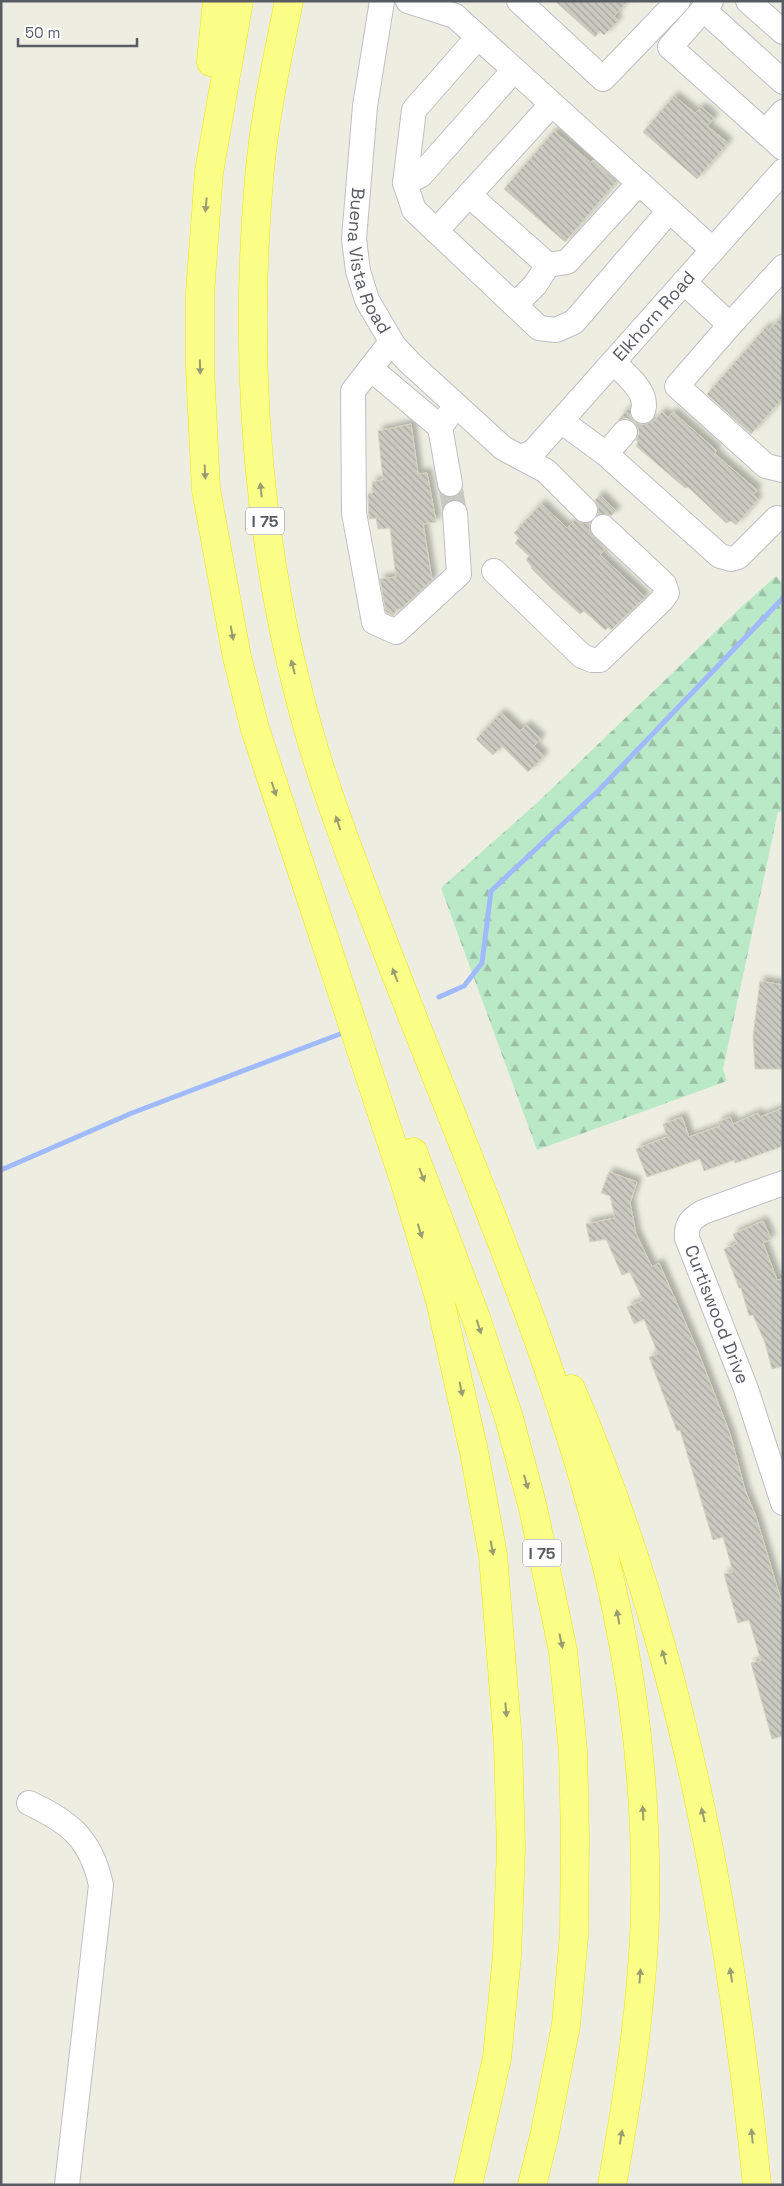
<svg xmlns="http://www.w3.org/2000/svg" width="784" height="2186" font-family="'Space Grotesk',sans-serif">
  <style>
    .forest { fill: url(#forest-firs) }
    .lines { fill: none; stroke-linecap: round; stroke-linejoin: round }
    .stream { stroke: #a0baff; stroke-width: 5 }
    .building { fill: url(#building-back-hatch); stroke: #d3d3be; filter: url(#shadow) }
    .minor-tunnel { stroke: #c8c9c2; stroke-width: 24; stroke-dasharray: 24 12; stroke-linecap: butt }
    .minor-casing { stroke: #bebec6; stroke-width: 26 }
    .highway-casing { stroke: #efe800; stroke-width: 29 }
    .minor { stroke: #fff; stroke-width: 24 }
    .highway { stroke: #fbff87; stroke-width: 28 }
    .oneway { fill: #9a9d71 }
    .labels { text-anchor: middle; stroke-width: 4; stroke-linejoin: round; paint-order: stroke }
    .shield { fill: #fff; stroke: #8b8c92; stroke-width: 1 }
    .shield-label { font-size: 16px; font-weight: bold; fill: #595b63 }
    .street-label { font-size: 18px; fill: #595b63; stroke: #fff }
  </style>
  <defs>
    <pattern id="forest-firs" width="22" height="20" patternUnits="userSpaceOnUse" patternTransform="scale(1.25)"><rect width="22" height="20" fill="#bae9c7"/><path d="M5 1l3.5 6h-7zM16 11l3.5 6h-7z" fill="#9ac0a5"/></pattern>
    <pattern id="building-back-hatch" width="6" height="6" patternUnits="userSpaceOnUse" patternTransform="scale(1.25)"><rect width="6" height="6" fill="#cbcac0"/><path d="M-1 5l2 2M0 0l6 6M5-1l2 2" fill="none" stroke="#a8a7a0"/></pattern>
    <filter id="shadow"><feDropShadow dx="4.5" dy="-4.5" stdDeviation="2.5" flood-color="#0004"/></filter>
  </defs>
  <rect width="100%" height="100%" fill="#edeee1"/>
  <!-- forest -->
  <path class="forest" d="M776 576 783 584V812H778L723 1069 727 1081 537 1150 441 888 539 801 740 608Z"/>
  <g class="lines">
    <!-- stream -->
    <path class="stream" d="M439 997 464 986 482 963 491 891 598 791 783 598
      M1 1170 132 1113 340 1034"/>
  </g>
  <!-- building -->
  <path class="building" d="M555 1H628L614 16 618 21 604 35 600 31 595 37Z
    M674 96 695 113 701 107 714 118 707 126 728 143 697 179 643 132Z
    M554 131 591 163 593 160 617 181 565 242 504 189Z
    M783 315V398L751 434 707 394 766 327 769 330Z
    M630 407 631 417 635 422 642 425 654 421 662 412 668 417 673 412 716 450 715 454 757 490 753 495 758 499 736 525 731 521 726 523 688 487 685 488 636 446 638 442 636 440 639 434 638 428 634 422 627 418 618 420Z
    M411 424 418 474 427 473 436 522 423 524 432 580 401 609H397L393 616 386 612 380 579 396 577 390 528 378 529 376 518 369 519 368 494 373 493 372 482 383 480 378 431Z
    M600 495 616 511 611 516 606 514 598 515V507L595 500Z
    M541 504 567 528 575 520 582 523 590 522V531L606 548 600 555 645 597 611 630 609 627 605 630 584 611 580 614 550 587 531 568 532 567 526 560 529 556 515 543 519 538 514 533Z
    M501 713 520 731 526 725 541 739 534 746 544 756 528 772 502 746 493 755 476 739Z
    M760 981 783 985V1069H755L753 1037Z
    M783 1108V1146L735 1163 734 1160 704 1171 700 1159 647 1177 636 1149 667 1137 663 1124 682 1117 689 1137 720 1126 718 1122 730 1117 733 1124 758 1113 760 1117Z
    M609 1172 637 1182 630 1203 636 1234 652 1267 659 1263 697 1349 730 1434 745 1490 756 1517 783 1607V1736L772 1739 751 1663 761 1661 749 1620 738 1623 724 1574 733 1572 723 1537 713 1540 680 1430 677 1431 649 1357 658 1354 644 1319 634 1324 627 1307 643 1300 630 1272 622 1275 606 1239 590 1242 586 1224 615 1218 610 1196 601 1193Z
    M763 1221 771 1239 763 1243 777 1280 783 1279V1366L772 1369 765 1343 753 1315 749 1316 741 1288H739L724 1249 737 1243 733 1234Z"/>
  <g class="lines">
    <!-- minor-tunnel -->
    <path class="minor-tunnel" d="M450 484 455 513"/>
    <defs>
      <g id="minor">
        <path id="s1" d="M382 1 365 106 354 239 358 271 367 300 394 346 410 363 503 448 546 471 585 510"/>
        <path d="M408 1 455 16 713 250"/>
        <path d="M519 1 603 79 678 1"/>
        <path d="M711 1 670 47 783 148"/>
        <path d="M748 1 783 32"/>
        <path d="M703 9 783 82"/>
        <path d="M478 37 414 110 405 183 414 210 539 328 556 330 574 322 669 211"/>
        <path d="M765 132 783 112"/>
        <path d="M405 183 421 175 514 70"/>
        <path d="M469 195 548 265 535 285 515 305"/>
        <path d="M436 231 552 104"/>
        <path d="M548 265 567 262 639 183"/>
        <path d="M684 282 730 325 783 267"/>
        <path d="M730 325 677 386 766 466 783 470"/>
        <path d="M391 342 353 391 354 513 374 622 396 632 459 574 455 513"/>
        <path d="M613 362C626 375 649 392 643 411"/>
        <path d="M371 369 440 427"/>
        <path d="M449 415 440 427 450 484"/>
        <path d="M561 421 606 454 625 432"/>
        <path d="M606 454 720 556 731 559 738 557 777 518"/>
        <path id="s2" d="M522 457 534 451 783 171"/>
        <path d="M494 571 582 656 592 660H600L662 600 667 593 664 584 603 527"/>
        <path id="s3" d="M783 1183 703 1212C691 1219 686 1224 687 1238L746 1389 783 1503"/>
        <path d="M29 1803C70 1822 91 1839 101 1885L67 2185"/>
      </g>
      <path id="highway" d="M239 1 209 172 200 293V368L206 490 237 657 255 729 405 1183 440 1300 474 1452 493 1555 508 1743 511 1848 507 1955 497 2058 468 2185
        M289 1C277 60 264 119 259 179 243 367 258 557 311 739 329 800 352 860 375 920 460 1146 568 1375 617 1612 638 1711 647 1815 645 1916 642 2006 628 2096 612 2185
        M211 62 217 1
        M413 1152 476 1318 509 1418 533 1508 563 1651 573 1751 575 1836 574 1935 566 2025 544 2137 532 2185
        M571 1389C679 1640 730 1913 757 2185"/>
    </defs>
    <!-- minor casing -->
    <use href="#minor" class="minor-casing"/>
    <!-- highway casing -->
    <use href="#highway" class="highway-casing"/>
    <!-- minor -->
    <use href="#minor" class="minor"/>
    <!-- highway -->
    <use href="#highway" class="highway"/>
  </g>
  <!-- one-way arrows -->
  <defs><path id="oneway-solid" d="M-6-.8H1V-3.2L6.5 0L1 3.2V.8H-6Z" transform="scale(1.25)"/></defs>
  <g class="oneway">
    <use href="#oneway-solid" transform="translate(206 205) rotate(95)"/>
    <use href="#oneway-solid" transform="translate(200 367) rotate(89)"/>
    <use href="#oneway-solid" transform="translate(205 472) rotate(87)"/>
    <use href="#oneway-solid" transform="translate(261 490) rotate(-96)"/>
    <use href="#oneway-solid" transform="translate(232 633) rotate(80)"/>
    <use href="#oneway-solid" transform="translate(293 667) rotate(-104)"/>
    <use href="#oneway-solid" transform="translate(274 789) rotate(72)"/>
    <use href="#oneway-solid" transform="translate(338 823) rotate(-108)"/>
    <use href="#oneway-solid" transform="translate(395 975) rotate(-111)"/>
    <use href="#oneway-solid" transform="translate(422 1175) rotate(69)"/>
    <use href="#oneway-solid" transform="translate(420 1231) rotate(73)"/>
    <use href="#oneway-solid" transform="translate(479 1327) rotate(72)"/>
    <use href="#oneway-solid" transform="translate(461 1389) rotate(78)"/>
    <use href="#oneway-solid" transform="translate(526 1482) rotate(75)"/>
    <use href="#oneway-solid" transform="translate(492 1548) rotate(80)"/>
    <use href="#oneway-solid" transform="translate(618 1617) rotate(-101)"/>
    <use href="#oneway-solid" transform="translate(561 1641) rotate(78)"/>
    <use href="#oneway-solid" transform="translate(664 1657) rotate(-105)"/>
    <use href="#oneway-solid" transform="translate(506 1710) rotate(85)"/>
    <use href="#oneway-solid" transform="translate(643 1813) rotate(-93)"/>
    <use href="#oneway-solid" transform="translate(703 1815) rotate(-103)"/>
    <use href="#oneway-solid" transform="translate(731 1975) rotate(-99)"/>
    <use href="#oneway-solid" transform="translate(640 1976) rotate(-86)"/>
    <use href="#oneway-solid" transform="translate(752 2136) rotate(-96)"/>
    <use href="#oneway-solid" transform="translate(621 2137) rotate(-81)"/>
  </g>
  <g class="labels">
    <!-- shield labels -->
    <g class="shield">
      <rect x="246" y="507.5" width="38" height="27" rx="4"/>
      <rect x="523" y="1539.5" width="38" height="27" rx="4"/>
    </g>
    <g class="shield-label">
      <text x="265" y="527">I 75</text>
      <text x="542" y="1559">I 75</text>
    </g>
    <!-- street labels -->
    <g class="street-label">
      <text dy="6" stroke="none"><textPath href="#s1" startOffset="264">Buena Vista Road</textPath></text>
      <text dy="6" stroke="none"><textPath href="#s2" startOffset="194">Elkhorn Road</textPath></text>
      <text dy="6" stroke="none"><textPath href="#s3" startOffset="200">Curtiswood Drive</textPath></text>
    </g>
  </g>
  <!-- border -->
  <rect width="784" height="2186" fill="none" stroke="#595b63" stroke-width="5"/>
  <!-- scale -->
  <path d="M18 38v8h119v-8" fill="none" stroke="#595b63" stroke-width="2.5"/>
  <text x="25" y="38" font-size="15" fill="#595b63" stroke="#ffffff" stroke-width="4" paint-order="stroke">50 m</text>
</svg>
